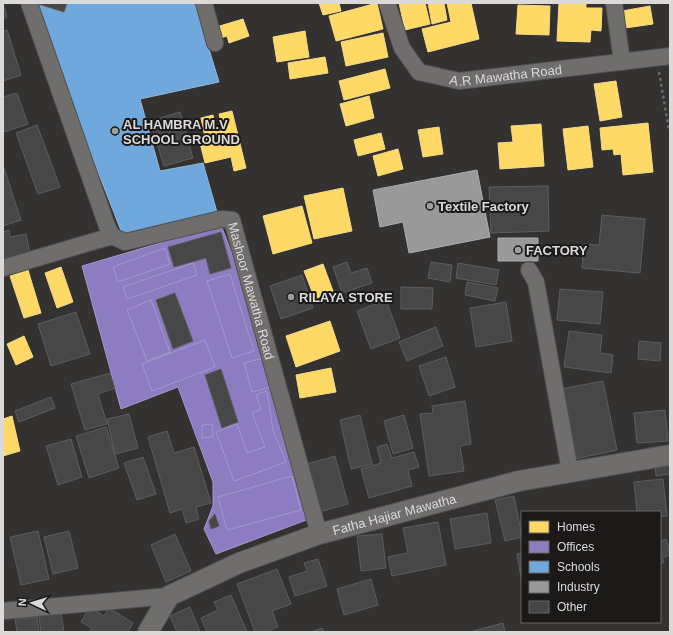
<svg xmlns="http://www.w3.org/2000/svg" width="673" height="635" font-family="Arial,sans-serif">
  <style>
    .homes { fill: #ffd966; stroke: #f4d988 }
    .offices { fill: #8e7cc3; stroke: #a598ca }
    .schools { fill: #6fa8dc; stroke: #90b7db }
    .industry { fill: #999; stroke: #adacac }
    .building { fill: #484747; stroke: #5e5d5c }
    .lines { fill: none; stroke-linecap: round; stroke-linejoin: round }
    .minor-casing { stroke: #52504f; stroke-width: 18 }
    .tertiary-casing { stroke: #52504f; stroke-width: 22 }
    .path { stroke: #6b6a69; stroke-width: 2.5; stroke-dasharray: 3 3; stroke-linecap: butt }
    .minor { stroke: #6f6e6d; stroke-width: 16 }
    .tertiary { stroke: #6f6e6d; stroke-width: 20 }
    .poi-dot { fill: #a19f9e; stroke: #1b1a19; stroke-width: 1.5 }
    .labels { text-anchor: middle; stroke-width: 4; stroke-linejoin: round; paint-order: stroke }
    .street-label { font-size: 13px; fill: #dcdad9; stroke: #1b1a19 }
    .poi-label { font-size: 13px; font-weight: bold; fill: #dcdad9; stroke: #1b1a19; text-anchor: start }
  </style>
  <rect width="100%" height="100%" fill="#333231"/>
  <!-- homes -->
  <path class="homes" d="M319 3H339L341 11 323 15Z
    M377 3 383 29 336 41 329 16Z
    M399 3H425L430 24 405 30Z
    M428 3H444L447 20 432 24Z
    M447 3H471L479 39 428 52 422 29 451 22Z
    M559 3H586V8H602L601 31 591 30 590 42 557 41Z
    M518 5 550 6 549 35 516 34Z
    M650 6 653 24 625 28 622 11Z
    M243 19 249 36 229 43 227 36 218 39 213 28Z
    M305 31 309 57 277 62 273 37Z
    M383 33 388 57 346 66 341 42Z
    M325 57 328 73 290 79 288 63Z
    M385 69 390 88 344 100 339 81Z
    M616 81 622 117 600 121 594 84Z
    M369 96 374 118 346 126 340 104Z
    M232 111 246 168 234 171 231 157 205 163 200 143 206 142 201 118 213 115 217 132 223 130 219 114Z
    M648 123 653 172 623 175 621 154 614 155 613 149 602 150 600 128Z
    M541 124 544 166 500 169 498 143 513 142 511 126Z
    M588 126 593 167 568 170 563 129Z
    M439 127 443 154 423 157 418 130Z
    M381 133 385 149 358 156 354 140Z
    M398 149 403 169 378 176 373 156Z
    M343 188 352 231 314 239 304 196Z
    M302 206 312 243 273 254 263 216Z
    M323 264 333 291 315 299 304 271Z
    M61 267 73 302 57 308 45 273Z
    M28 270 41 313 24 318 10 276Z
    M330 321 340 351 296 367 286 336Z
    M24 336 33 357 16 365 7 344Z
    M331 368 336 392 300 398 296 375Z
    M12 416 20 451 3 456V419Z"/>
  <!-- offices -->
  <path class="offices" d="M221 225 249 298 309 519 216 554 204 529 213 506V482L178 387 121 409 82 266Z
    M165 248 170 264 118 282 113 267Z
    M193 263 197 275 127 299 123 287Z
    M230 274 254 351 232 358 207 281Z
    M151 300 170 352 147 361 127 310Z
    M205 340 215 367 152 391 142 364Z
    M263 358 271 387 252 392 244 363Z
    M267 391 273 430 286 462 234 481 216 432 237 424 247 453 265 447 252 413 261 409 256 395Z
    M212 424 213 437 202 438V425Z
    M292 476 301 510 227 530 218 497Z"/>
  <!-- schools -->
  <path class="schools" d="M32 3H195L219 82 140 99 160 171 203 163 217 212 125 241Z"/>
  <!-- industry -->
  <path class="industry" d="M477 170 490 237 409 253 403 222 380 227 373 190Z
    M498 238H538V261H498Z"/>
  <!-- building -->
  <path class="building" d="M3 3 7 17 3 19Z
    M35 3H67L64 12Z
    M7 30 21 75 3 81V31Z
    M17 93 28 124 4 132 3 97Z
    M180 112 193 158 164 166 150 121Z
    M37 125 60 187 38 194 16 133Z
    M3 165 21 220 3 226Z
    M548 186 549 231 491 233 489 187Z
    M602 215 645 219 640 273 582 268 584 244 599 245Z
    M9 230 10 237 26 234 30 254 3 260V232Z
    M221 232 231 268 210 274 206 258 174 267 168 247Z
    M347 262 351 273 367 268 372 283 342 293 333 267Z
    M431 262 452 265 450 282 428 278Z
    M458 263 499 270 496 285 456 278Z
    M302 275 313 308 281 319 270 286Z
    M467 282 498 288 495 301 465 295Z
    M401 287 433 288 432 309H401Z
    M560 289 603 292 600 324 557 320Z
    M175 293 193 341 173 349 156 300Z
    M386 300 400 338 371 349 357 311Z
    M506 302 512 341 476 347 470 308Z
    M76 312 90 354 51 366 38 324Z
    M436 327 443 346 407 361 399 342Z
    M569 331 602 335 600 353 613 355 611 373 564 367Z
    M639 341 661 343 660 361 638 359Z
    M446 357 455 387 429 396 419 366Z
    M221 369 238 422 222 428 205 375Z
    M110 373 115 388 98 394 107 424 85 430 71 384Z
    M603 381 617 450 575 459 561 389Z
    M51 397 55 408 19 422 15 411Z
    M465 401 471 444 460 446 464 471 429 476 420 414 433 413 432 406Z
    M665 410 668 441 637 443 634 413Z
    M129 414 138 448 115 454 107 419Z
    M360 415 372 464 351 469 340 420Z
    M404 415 413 448 393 454 384 421Z
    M106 427 119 468 89 478 76 436Z
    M167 431 174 453 194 447 211 503 196 507 199 519 186 523 182 509 170 513 148 437Z
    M71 439 82 477 58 485 46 446Z
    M387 444 392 458 414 452 419 467 408 470 412 486 369 498 361 469 381 463 377 447Z
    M335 456 348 504 319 512 307 464Z
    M143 457 156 494 137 500 124 463Z
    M670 465V474L656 476 655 466Z
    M663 479 667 516 660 517V512H637L634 482Z
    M514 496 522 537 505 541 495 500Z
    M487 513 491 543 455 549 450 519Z
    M215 514 219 526 211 529 209 521Z
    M438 522 446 565 392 576 388 557 408 553 403 528Z
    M38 531 49 579 21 585 10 537Z
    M69 531 78 568 53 574 44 537Z
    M175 534 191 571 166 582 151 545Z
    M382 534 386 568 361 571 357 536Z
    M660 537 661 541 666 539 670 552V555L662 558 664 562 660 564Z
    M522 553V583L517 554Z
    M318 559 327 586 295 596 289 577 307 571 304 563Z
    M277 569 291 604 272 611 278 627 266 632H255L237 584Z
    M371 579 378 605 344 615 337 589Z
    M231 595 247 632H207L201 618 218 610 214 602Z
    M90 607 104 616 109 608 133 623 128 632H89L92 628 81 622Z
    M190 607 200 632H177L170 616Z
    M61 613 64 632H41L39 616Z
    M37 617 39 632H17L15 619Z
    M503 623 505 632H470Z
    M322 628 324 632H311Z"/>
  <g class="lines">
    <defs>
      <g id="minor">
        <path id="s1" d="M29 3 107 226 112 236 125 242 221 219 232 220 319 534"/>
        <path d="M204 3 215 43"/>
        <path id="s2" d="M387 3 402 48 419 72 459 81 670 56"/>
        <path d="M614 3 622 62"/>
        <path d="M3 268 112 236"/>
        <path d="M529 270 536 282 570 471"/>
        <path d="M3 611 169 596"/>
      </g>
      <g id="tertiary">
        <path id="s3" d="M148 632 169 596 239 563 319 534 519 481 670 455"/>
      </g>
    </defs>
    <!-- minor casing -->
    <use href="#minor" class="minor-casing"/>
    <!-- tertiary casing -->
    <use href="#tertiary" class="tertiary-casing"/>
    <!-- path -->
    <path class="path" d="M659 72 669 130"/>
    <!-- minor -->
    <use href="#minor" class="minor"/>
    <!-- tertiary -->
    <use href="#tertiary" class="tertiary"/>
  </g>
  <!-- markers -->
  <g class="poi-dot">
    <circle cx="115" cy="131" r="4"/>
    <circle cx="430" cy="206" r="4"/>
    <circle cx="518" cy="250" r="4"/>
    <circle cx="291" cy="297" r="4"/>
  </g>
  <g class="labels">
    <!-- street labels -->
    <g class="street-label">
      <text dy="5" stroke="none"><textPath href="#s2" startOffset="165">A.R Mawatha Road</textPath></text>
      <text dy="5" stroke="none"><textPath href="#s1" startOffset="445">Mashoor Mawatha Road</textPath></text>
      <text dy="5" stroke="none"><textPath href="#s3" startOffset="282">Fatha Hajiar Mawatha</textPath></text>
    </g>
    <!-- poi labels -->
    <g class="poi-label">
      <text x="123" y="129">AL HAMBRA M.V<tspan x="123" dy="15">SCHOOL GROUND</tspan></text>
      <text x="438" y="211">Textile Factory</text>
      <text x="526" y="255">FACTORY</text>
      <text x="299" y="302">RILAYA STORE</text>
    </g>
  </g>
  <!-- border -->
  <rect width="673" height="635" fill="none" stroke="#dcdad9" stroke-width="8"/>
  <!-- legend -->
  <rect x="521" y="511" width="140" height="112" fill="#1b1a19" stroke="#686766"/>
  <rect x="529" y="521" width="20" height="12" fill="#ffd966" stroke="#686766"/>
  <text x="557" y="531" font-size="12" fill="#dcdad9">Homes</text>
  <rect x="529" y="541" width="20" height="12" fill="#8e7cc3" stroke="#686766"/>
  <text x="557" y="551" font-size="12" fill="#dcdad9">Offices</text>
  <rect x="529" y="561" width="20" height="12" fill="#6fa8dc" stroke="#686766"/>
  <text x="557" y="571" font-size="12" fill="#dcdad9">Schools</text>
  <rect x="529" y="581" width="20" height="12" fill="#999999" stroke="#686766"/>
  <text x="557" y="591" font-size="12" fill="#dcdad9">Industry</text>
  <rect x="529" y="601" width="20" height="12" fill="#484747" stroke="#686766"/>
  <text x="557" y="611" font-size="12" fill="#dcdad9">Other</text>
  <!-- north arrow -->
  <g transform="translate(32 603) rotate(274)" stroke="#1b1a19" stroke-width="3" paint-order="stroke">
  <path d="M0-3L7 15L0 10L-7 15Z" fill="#dcdad9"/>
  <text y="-6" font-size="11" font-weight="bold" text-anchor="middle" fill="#dcdad9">N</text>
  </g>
</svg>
